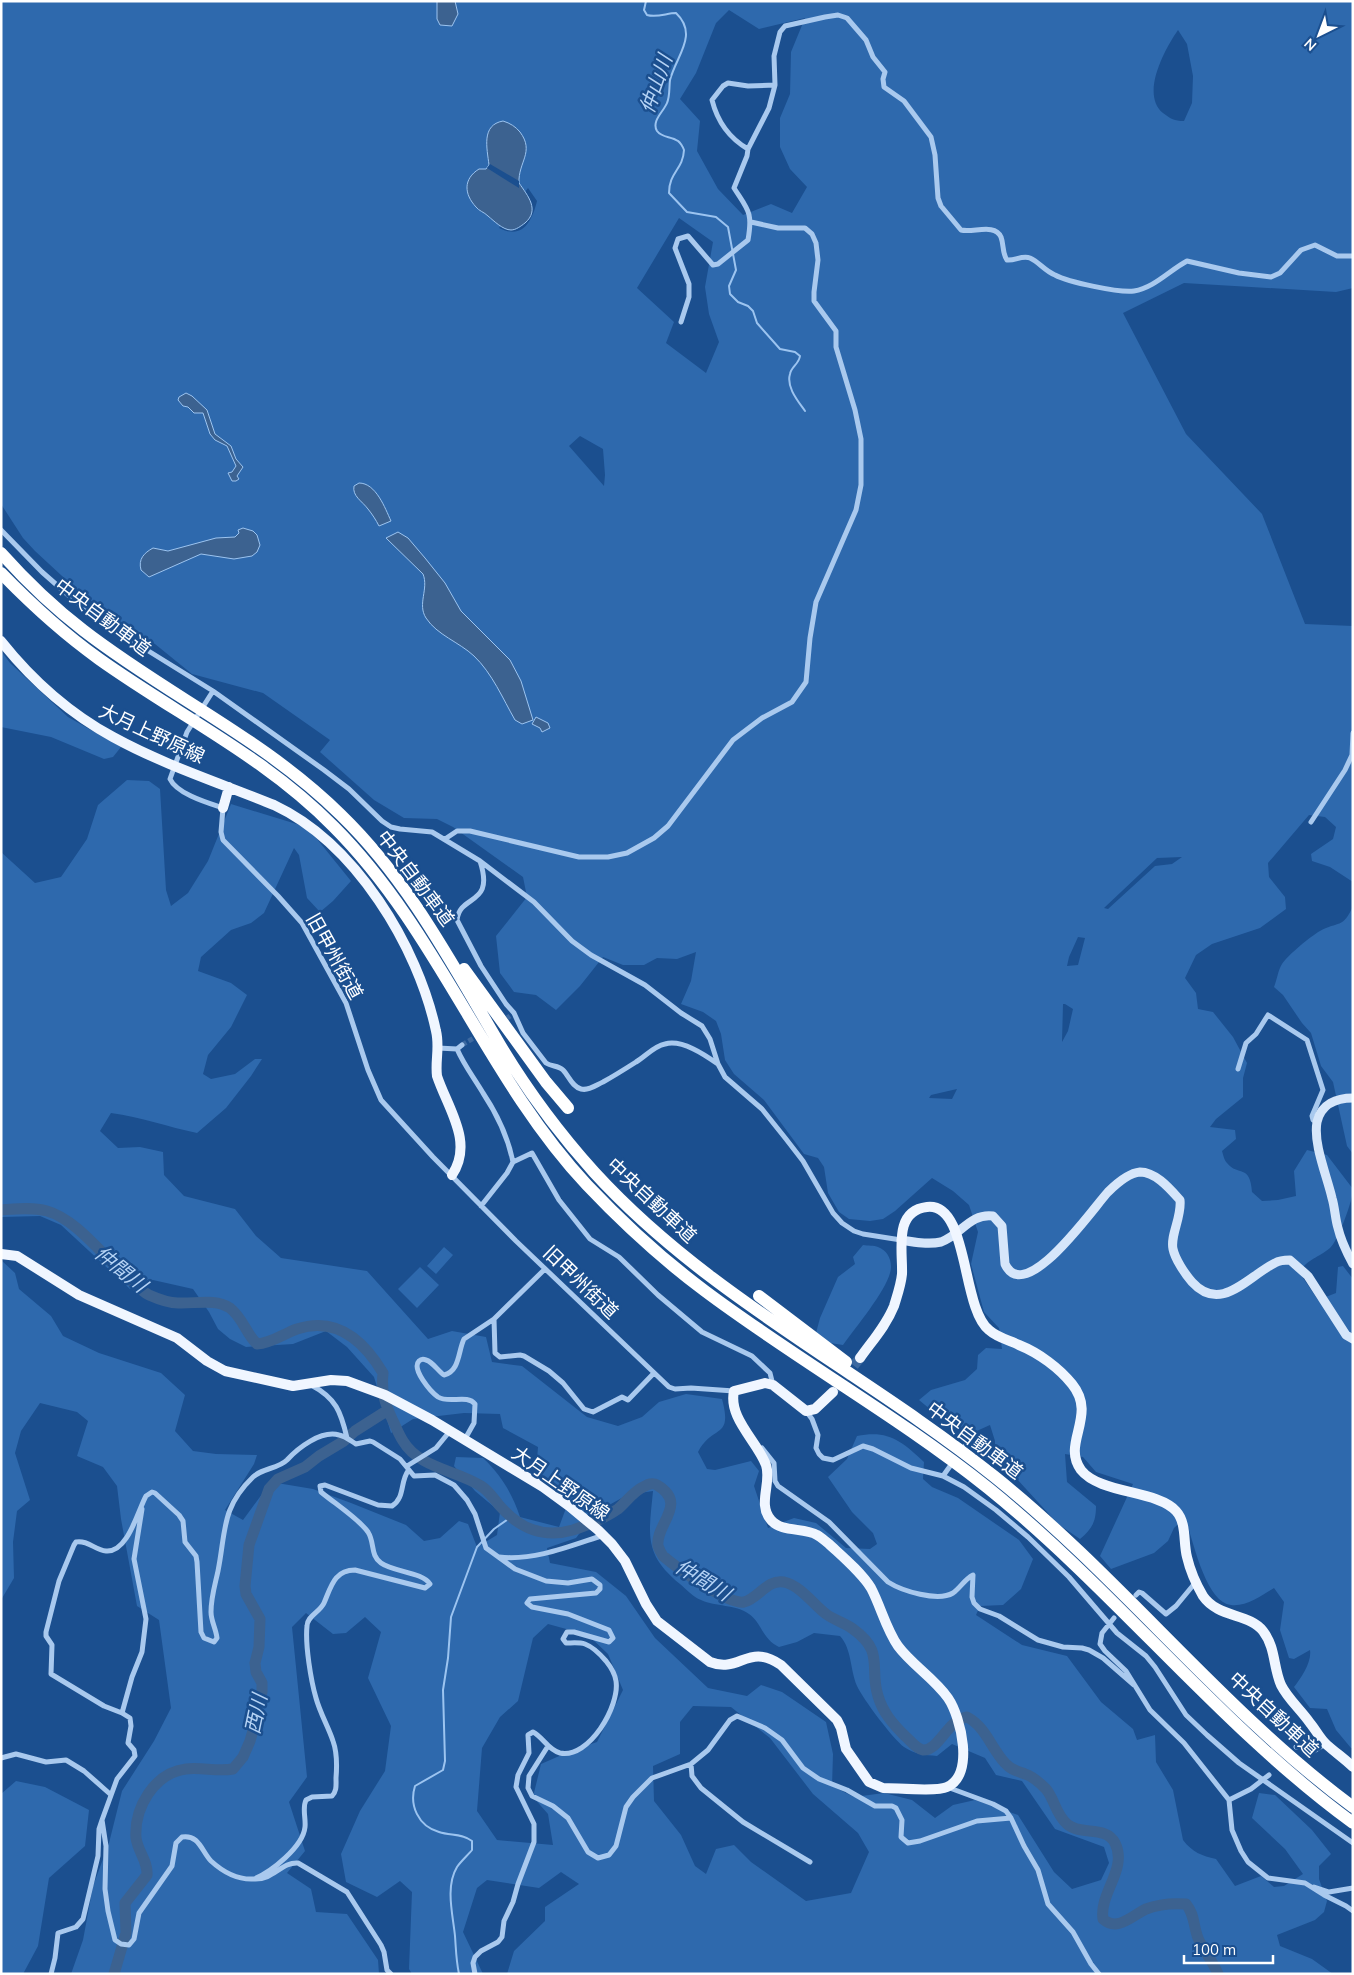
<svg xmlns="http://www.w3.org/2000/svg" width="1354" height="1975" font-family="Mulish,'Noto Sans JP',sans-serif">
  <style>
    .green { fill: #2e69ad; fill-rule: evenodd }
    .water { fill: #3c6290; stroke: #9cc4f0 }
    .pier { fill: #1b4f8f }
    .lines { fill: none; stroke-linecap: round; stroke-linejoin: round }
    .stream { stroke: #9cc4f0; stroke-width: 2 }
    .river { stroke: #3c6290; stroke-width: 11 }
    .street-tunnel { stroke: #3d69a0; stroke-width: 5; stroke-dasharray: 5 2.5; stroke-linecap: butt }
    .primary-tunnel { stroke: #3d69a0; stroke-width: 10; stroke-dasharray: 10 5; stroke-linecap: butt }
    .street { stroke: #a9c9ee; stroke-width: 5 }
    .secondary { stroke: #d6e6fa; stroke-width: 9 }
    .primary { stroke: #f0f6ff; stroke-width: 10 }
    .highway { stroke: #fff; stroke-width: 12 }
    .labels { text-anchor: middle; stroke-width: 5; stroke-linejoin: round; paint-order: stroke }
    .street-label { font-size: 19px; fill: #fff; stroke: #1b4f8f }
    .water-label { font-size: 20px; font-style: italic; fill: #b5d3f5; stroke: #1b4f8f }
  </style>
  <rect width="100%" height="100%" fill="#1b4f8f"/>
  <!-- green -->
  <path class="green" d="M1 1H1353V288L1336 292 1184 283 1123 313 1186 434 1262 514 1305 624 1353 626V882L1330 867 1312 861 1311 854 1333 839 1336 827 1325 817 1309 815 1268 863 1269 877 1285 897 1286 909 1260 928 1212 944 1196 955 1185 978 1196 993 1198 1009 1213 1012 1233 1037 1247 1063 1243 1078V1097L1216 1119 1210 1127 1235 1130 1236 1139 1222 1151C1223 1154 1224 1160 1227 1163 1238 1177 1250 1163 1252 1192L1262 1201 1278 1200 1296 1196 1294 1171 1307 1150 1327 1155 1353 1189C1353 1200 1338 1241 1330 1248 1318 1258 1309 1258 1299 1272L1318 1300 1336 1293 1338 1267 1343 1266 1353 1279V1748H1351L1336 1730 1327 1709 1310 1708 1294 1687C1301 1678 1312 1662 1310 1650L1294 1659 1289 1658 1280 1630 1284 1602 1274 1588C1262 1595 1246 1607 1231 1605 1205 1602 1193 1539 1185 1518L1174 1528 1168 1541 1154 1553 1111 1569 1100 1556 1133 1484 1096 1472 1083 1457 1065 1454 1067 1482 1096 1506C1096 1522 1092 1529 1080 1539L1058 1524 995 1455V1441L990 1425 970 1434 954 1429 919 1400 931 1390 965 1380 977 1369 978 1355 986 1348 1002 1349 999 1328 984 1312 971 1264 978 1232 969 1205 953 1191 932 1178 895 1211 883 1219 870 1221 849 1219 839 1212 828 1193 824 1167 818 1158 804 1154 764 1100 734 1074 725 1060 721 1034 716 1021 703 1012 681 1004 691 981 696 952 677 959 657 958 644 965H623L603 957 580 986 556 1010 536 995 514 992 500 973 496 936 527 897 523 877 453 827 437 819 404 818 374 800 320 752 330 740 263 693 192 674 155 644 113 618 75 588 35 551 23 538 1 504ZM729 10 759 29 805 18 791 52 790 94 780 118V147L790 169 807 187 792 213 771 204 743 215 718 189 697 151 700 121 680 99 696 73 716 23ZM1178 30 1187 44 1193 76 1192 103 1184 121C1174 121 1171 119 1163 113 1140 94 1165 49 1178 30ZM528 188 537 201C532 221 523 240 499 228ZM679 218 713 242 705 287 709 314 719 342 706 373 666 343 674 322 637 288ZM580 436 603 449 605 475 604 486 569 446ZM1182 857 1172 864 1155 866 1108 909 1104 908 1157 858ZM1078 937 1085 938 1078 965 1067 966 1069 957ZM1063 1004H1065L1073 1009 1068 1031 1062 1042ZM957 1089 952 1099 929 1098 931 1095Z
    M1 651 10 663 68 717 121 747 113 757 104 759 51 737 1 727Z
    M127 780 149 781 160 789 166 890 171 906 188 893 208 861 231 804 303 826 317 839 351 881 333 901 320 912 307 898 299 855 294 848 264 913 251 923 231 930 201 957 198 971 231 983 247 995 231 1027 208 1055 203 1074 211 1079 235 1074 255 1059H262L251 1076 226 1108 197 1133C168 1127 141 1117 111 1113L100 1131 118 1148 140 1147 163 1152 164 1175 184 1196 235 1209 256 1236 281 1258 367 1271 428 1339 452 1331 486 1337 492 1362 522 1366 587 1417 618 1426 642 1417 659 1402 686 1394 722 1399C733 1440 713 1424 698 1452L707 1469 715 1470 751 1461 759 1471 754 1486 768 1528 794 1518 816 1523 846 1548 870 1549 877 1544 873 1533 852 1512 828 1477 847 1459 857 1436C889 1430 901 1441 924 1462L923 1479 932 1487 958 1498 1019 1540 1033 1559 1021 1589 1003 1605 980 1606 976 1615 1022 1645 1067 1656 1101 1702 1133 1729 1137 1740 1155 1735 1156 1762 1173 1790 1183 1840C1192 1852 1202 1856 1216 1859L1235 1886 1261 1876 1274 1887 1284 1886 1303 1874 1285 1849 1252 1818 1259 1793 1275 1795 1312 1830 1331 1854 1319 1866V1879L1327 1901 1324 1912 1315 1920 1277 1935 1280 1946 1312 1959 1333 1974H507L514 1951 545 1921V1907L579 1884 561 1872 539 1888 487 1880 477 1888 463 1932 483 1974H412L409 1969 412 1892 400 1881 377 1897 346 1882 341 1854 360 1811 385 1771 391 1726 368 1678 381 1632 365 1617 346 1633 333 1634 306 1613 292 1627 307 1777 289 1802 305 1851 287 1873 311 1889 316 1912 347 1914 378 1960 379 1974H71L83 1940 93 1886 109 1843 122 1791 154 1741 171 1708 159 1620 137 1606 121 1519 117 1486 103 1467 77 1456 88 1421 77 1412 40 1403 21 1431 15 1453 30 1500 17 1511 13 1542 14 1578 1 1600V1260L15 1273 19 1289 51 1316 63 1336 99 1353 161 1373 185 1395 175 1431 193 1451 216 1454 257 1455 254 1464 225 1510 243 1520 271 1482 313 1489 351 1503 406 1525 424 1541 440 1538 459 1521 468 1524 477 1547 497 1535 500 1512 475 1491 454 1466 456 1457 483 1458C501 1475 512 1493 520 1517L559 1527 569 1500 536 1472 538 1447 503 1428 500 1414 464 1413 413 1419 391 1433 374 1377 347 1347 326 1331 293 1344 246 1347 230 1339 218 1329 209 1312 193 1289 153 1280 130 1289 61 1225 40 1216 1 1217V852L35 883 61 877 87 839 98 805ZM653 1491C649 1534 643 1554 680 1584 686 1589 693 1597 701 1600 716 1607 735 1604 749 1614 762 1623 762 1639 779 1647L797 1642 814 1633 840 1636C852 1649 850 1670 857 1686 863 1699 893 1739 904 1747 914 1754 925 1755 937 1756L952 1744 985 1758 996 1775 1022 1781 1055 1829 1104 1847 1109 1863 1101 1880 1072 1889 1054 1872 1018 1815 975 1800 953 1805 935 1818 912 1800 884 1793 854 1797 832 1786 833 1754 826 1722 782 1692 761 1685 747 1696 708 1688 655 1638 626 1596 596 1572 550 1563 547 1548 576 1538 595 1513 627 1495ZM548 1624 588 1635 608 1654 623 1690 597 1742 573 1750 541 1764 533 1797 548 1814 553 1845 497 1840 477 1811 482 1748 500 1717 518 1701 533 1638ZM693 1706 731 1707 770 1738 813 1794 858 1833 869 1852 851 1893 806 1901 751 1862 734 1845 716 1849 706 1874 695 1866 681 1835 654 1801 653 1766 680 1754V1722Z
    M1353 906V1154L1347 1146 1333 1082 1321 1066 1311 1033 1302 1023 1283 995 1274 987C1277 980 1278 970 1282 964 1288 955 1311 936 1320 931 1338 921 1343 929 1353 906Z
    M863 1245C868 1246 874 1245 878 1247 889 1251 893 1263 890 1273 885 1292 856 1327 843 1345L830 1343 816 1333 820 1318 838 1277 855 1264 853 1257Z
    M444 1247 453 1255 436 1274 427 1266Z
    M420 1267 439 1285 417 1308 398 1289Z
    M16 1781 45 1787 89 1810 85 1846 49 1878 38 1946 23 1974H1V1794Z"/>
  <!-- water -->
  <path class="water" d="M437 1H455L458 14 452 26 440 25 437 19Z
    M503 121C510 123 516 127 520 132 535 152 518 162 519 183 528 196 540 210 525 223 521 226 516 230 511 230 503 230 494 221 488 216 484 212 479 211 476 207 464 194 463 179 479 169H486L489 165C487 148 481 125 503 121Z
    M186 393 192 396 207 410 215 434 231 446 236 459 243 467 237 476 239 479 236 481H232L228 473 232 472 236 466 227 446 215 440 210 434 203 413H194L188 407 183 406 178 400 179 397Z
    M359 483C376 483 385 508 391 521L379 526C376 520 372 514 368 509 362 501 352 496 354 486Z
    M243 528 253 531 257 535 260 545 257 552 252 556 234 559 201 554 149 577 141 570C138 559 144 553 153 548L168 551 216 538 235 537 239 533 238 530Z
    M398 532 408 538 425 558 445 583 461 611 510 660 521 681 533 720 522 724 515 720C503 699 492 673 474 656 459 642 437 635 426 618 417 604 429 589 423 574L386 538Z
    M536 717 548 723 550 728 542 732 540 728 532 724Z"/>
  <!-- pier -->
  <path class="pier" d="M490 164 519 181V188L487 168Z"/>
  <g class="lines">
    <!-- stream -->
    <path class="stream" d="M646 1 644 10 647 15C657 18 667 13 676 13 699 35 676 56 670 80 669 88 670 96 667 103 664 111 651 121 657 131 662 138 671 136 678 141 680 142 683 147 684 150 683 170 669 172 669 193L687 212 716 217 728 227 736 270 729 286 730 294 738 302 748 306 753 311 757 323 780 349 795 352 800 356C799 364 791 367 790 374 786 387 798 401 805 411
      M459 1974C456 1960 456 1949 455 1936 453 1915 445 1887 457 1867 461 1861 468 1855 472 1850V1841C461 1833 451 1836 439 1832 418 1826 409 1805 415 1786L443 1770 445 1761 443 1690 448 1658 451 1617 477 1547 494 1529 511 1517"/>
    <!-- river -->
    <path class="river" d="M1 1210C16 1209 32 1207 47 1211 76 1219 103 1256 125 1275 133 1282 140 1290 149 1295 158 1299 168 1303 178 1303 195 1304 215 1298 230 1308 243 1318 246 1334 257 1344 272 1343 283 1334 297 1329 337 1316 364 1341 383 1373 381 1392 385 1404 393 1421 396 1427 399 1435 403 1441 419 1468 456 1470 481 1486 489 1491 493 1498 499 1505 519 1528 542 1539 573 1530 588 1525 605 1518 618 1509 626 1502 634 1491 643 1487 647 1485 652 1482 657 1485 689 1504 655 1524 658 1546 659 1549 661 1553 663 1556 676 1567 728 1605 744 1602 759 1598 767 1579 784 1582 801 1586 813 1604 826 1614 834 1620 845 1623 853 1629 885 1652 869 1667 878 1696 883 1713 893 1724 905 1736 910 1740 916 1749 923 1750 939 1751 947 1720 967 1717 986 1727 991 1748 1005 1763 1011 1770 1017 1771 1025 1774 1032 1776 1041 1784 1046 1789 1055 1800 1055 1813 1067 1824 1080 1836 1106 1825 1115 1843 1128 1869 1099 1893 1103 1919 1117 1932 1132 1916 1146 1909 1159 1904 1173 1903 1186 1904 1195 1915 1193 1925 1198 1938 1203 1950 1213 1961 1218 1974
      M114 1974 126 1933 125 1903 147 1875C148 1861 138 1852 136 1838 134 1808 154 1773 186 1769 202 1767 217 1772 233 1769L243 1757 250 1741 254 1727 255 1704 262 1692V1683L256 1672 255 1663 259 1647 260 1619 246 1594 245 1586 249 1545 269 1489 278 1479 305 1467 319 1456 344 1441 355 1431 388 1410"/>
    <!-- street-tunnel -->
    <path class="street-tunnel" d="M501 1022 510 1016
      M462 1045 479 1035"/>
    <!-- primary-tunnel -->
    <path class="primary-tunnel" d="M835 1389 860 1358"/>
    <!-- street -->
    <path class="street" d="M748 149C729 138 717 120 712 100L723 86 728 83 748 86 775 85
      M681 322 689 297V284L675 248 678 239 688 236 713 265 718 264 748 240C753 212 748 210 734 188L747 156 748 149 769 108 775 85 774 56 780 32 785 26 825 17 838 15 847 18 866 40 873 57 885 72 883 79 884 87 904 101 931 137 935 155 938 198 941 206 961 230C973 233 995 223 1001 237 1004 245 1002 253 1007 260 1015 261 1022 255 1030 258 1039 262 1045 271 1055 275 1068 282 1119 293 1134 291 1154 288 1170 270 1187 261L1239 273 1271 277 1280 273 1301 250 1315 245 1337 256H1353
      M1 530 42 572 75 601 113 629 213 691 324 770 349 789 382 821 391 827 400 829 432 832 480 861 534 902 572 941 591 955 645 985 681 1013 702 1026 710 1039 718 1064 725 1077 762 1109 786 1139 803 1161 833 1213 842 1223 854 1231 863 1234 901 1240
      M213 691 187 732 170 779C177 794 208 803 223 808L221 832 223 840 278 896 302 923 346 1003 368 1070 381 1100 433 1157 516 1241 669 1387 675 1389 691 1388 734 1391
      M1311 822 1345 770 1352 755 1353 733
      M445 839 457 831H470L579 857H608L627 853 654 838 668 826 733 740 762 718 792 702 806 682 810 638 816 602 856 510 861 485V439L855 410 836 347V331L814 301V292L818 260 816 243 812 234 805 228H778L751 222
      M480 861C495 907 460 893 457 920L481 966 506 1004 514 1013 523 1033 546 1063C552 1067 558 1065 563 1070 569 1076 572 1087 581 1089 589 1091 596 1085 603 1082 614 1076 625 1069 636 1062 646 1056 654 1046 665 1044 682 1039 705 1055 718 1064
      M438 1048 457 1049 462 1045
      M457 1049C464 1065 474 1078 483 1093 497 1114 508 1137 513 1162L507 1173 481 1206
      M1238 1069 1246 1043 1256 1034 1268 1015 1307 1040 1323 1090 1312 1116 1313 1120 1317 1122
      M513 1162 532 1153 559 1200 590 1239 619 1257 658 1295 702 1332 752 1356 770 1373 773 1385
      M494 1319 495 1353 500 1357 520 1355 524 1356 549 1371 563 1383 584 1409 593 1412 622 1397 628 1400 654 1373
      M311 1385C336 1398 341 1412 347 1438
      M806 1411 812 1419 818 1435 816 1448 819 1454 823 1458 833 1460 863 1446 873 1449 911 1468 943 1476 964 1487 996 1510 1028 1537 1069 1577 1117 1633 1146 1656 1155 1667 1186 1715 1207 1735 1239 1763 1353 1843
      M465 1439 474 1423 475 1404C467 1394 449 1404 438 1397 431 1392 411 1369 419 1361 421 1359 424 1359 426 1360 433 1362 438 1371 444 1375 460 1371 458 1351 464 1339L494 1319 545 1269
      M762 1448 774 1463 775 1481 778 1486 829 1522 888 1582C902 1591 938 1602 953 1593 960 1588 965 1579 973 1575L972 1597 974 1603 980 1609 999 1616 1038 1640 1063 1647 1082 1648 1089 1650 1103 1658 1134 1685
      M961 1451 970 1440
      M407 1466 436 1448 450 1431
      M943 1476 953 1462
      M499 1557C535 1561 570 1546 604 1535
      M1136 1595 1139 1592 1142 1593 1166 1614 1176 1606 1195 1583
      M1114 1618 1102 1633 1100 1644 1105 1651 1126 1671 1150 1710 1184 1743 1229 1800 1232 1830 1241 1851 1248 1862 1268 1878 1305 1883 1324 1895 1346 1906 1353 1911
      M122 1713 132 1677 142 1652 146 1619 134 1559 142 1509
      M548 1746 529 1776 528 1788 532 1796 553 1806 568 1818 588 1852 598 1858 609 1855 616 1846 626 1807 633 1797 652 1778 691 1764 708 1750 730 1720 737 1716 765 1728 782 1740 803 1768 819 1779 847 1790 875 1806H892L896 1808 902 1820 901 1837 908 1843 920 1841 977 1821 1011 1818
      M1296 1747 1300 1746 1312 1752 1325 1744
      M1 1758 16 1754 46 1762 66 1760 84 1771 110 1794
      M691 1764 692 1776 701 1788 743 1822 810 1862
      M947 1787 993 1804 1006 1811 1011 1818 1024 1846 1038 1870 1048 1904 1073 1932 1091 1964 1099 1974
      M1229 1800 1251 1789 1269 1775
      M102 1820 106 1846 105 1889 108 1911 115 1940 121 1944 129 1945 134 1939 139 1913 172 1866 176 1843 182 1837C199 1834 202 1852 211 1861 223 1872 238 1880 254 1879
      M1314 1887 1329 1892 1353 1888
      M51 1974 55 1958 58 1933 76 1927 83 1919 98 1856 99 1829 102 1820 117 1779 135 1756 134 1750 128 1743 131 1726 130 1718 122 1713 104 1706 51 1674 52 1645 46 1636V1632L59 1581 74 1545 76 1542C88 1540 95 1550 106 1551 128 1553 138 1510 146 1496L152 1492 155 1493 179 1515 183 1521 185 1542 196 1556 197 1562 201 1632 204 1638 214 1642 217 1638C216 1629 211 1621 211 1612 211 1597 215 1585 218 1571 226 1531 221 1508 253 1477 262 1468 278 1469 287 1460 298 1448 321 1430 339 1435 345 1436 351 1441 356 1444L370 1441 373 1442 400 1459 414 1476 435 1475 454 1485 467 1500 475 1514 486 1548 515 1569 546 1581 568 1583 592 1579 600 1585V1589L596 1593 530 1599 527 1603 532 1607 568 1614 609 1630 613 1638 609 1642 574 1632H567L563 1639 566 1643C572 1643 579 1642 585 1644 593 1647 600 1654 606 1661 610 1666 615 1674 616 1681 620 1706 589 1759 560 1753 548 1750 543 1737 533 1732L528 1735 529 1753 518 1775 516 1787 534 1824V1842L518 1884 513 1902 504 1921 502 1937 498 1942 481 1951 475 1957 473 1963 475 1974
      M391 1974 387 1970 384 1952 381 1945 347 1892 298 1863C281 1862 274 1880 254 1879 271 1872 303 1847 305 1827 306 1818 302 1808 306 1800L312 1797 332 1796C337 1791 336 1785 336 1778 337 1766 337 1752 333 1741 328 1726 320 1713 316 1698 311 1681 305 1645 307 1626 307 1616 320 1612 324 1603 331 1587 334 1570 355 1570L425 1588 430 1584C423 1572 393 1572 381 1563 370 1555 375 1543 368 1532 359 1519 334 1503 321 1492L320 1486 325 1485 378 1505 392 1506C405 1498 400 1482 408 1471"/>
    <!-- secondary -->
    <path class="secondary" d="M1353 1098C1337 1098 1321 1104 1317 1122 1313 1144 1327 1176 1332 1198 1335 1208 1335 1218 1338 1228 1341 1241 1347 1253 1353 1264
      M901 1240C913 1242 928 1245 941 1242 961 1235 970 1213 993 1216L1002 1226 1005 1264C1025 1307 1093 1208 1108 1192 1115 1185 1129 1173 1140 1172 1156 1172 1170 1189 1180 1200 1182 1217 1170 1235 1173 1249 1175 1259 1185 1274 1192 1282 1221 1314 1248 1276 1275 1263 1280 1260 1285 1260 1290 1260L1308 1276 1346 1335 1353 1339"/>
    <!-- primary -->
    <path class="primary" d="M1 641C32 680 69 713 113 737 164 765 220 783 274 805 355 843 418 946 436 1031 440 1047 435 1061 437 1076 448 1109 474 1142 452 1175
      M223 808 229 787
      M1 1254 17 1256 79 1295 177 1338 207 1361 225 1371 293 1386 331 1380 347 1381 385 1395 432 1420 543 1487 569 1506 598 1530 612 1544 625 1561 646 1604 657 1621 710 1662C740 1674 748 1642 781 1665L837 1720 841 1728 846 1749 869 1782 883 1788C897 1788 936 1792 947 1787 975 1775 961 1717 948 1698 934 1678 912 1665 898 1646 886 1629 881 1607 871 1588 861 1572 843 1557 829 1544 825 1541 821 1537 817 1535 804 1527 782 1533 771 1520 757 1504 772 1483 766 1465 757 1441 728 1418 734 1391L765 1383 773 1385 806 1411 815 1409 833 1392
      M860 1358C872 1341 886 1326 894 1306 897 1296 901 1285 902 1274 903 1251 893 1211 927 1207 969 1202 961 1308 989 1330 998 1338 1009 1340 1019 1345 1039 1353 1059 1368 1072 1384 1098 1416 1061 1443 1081 1470 1100 1494 1157 1490 1176 1511 1187 1523 1183 1542 1187 1557 1190 1570 1196 1584 1203 1596 1218 1618 1249 1613 1263 1631 1276 1648 1273 1667 1281 1685 1288 1699 1301 1710 1310 1723 1316 1730 1320 1739 1327 1745 1336 1753 1345 1759 1353 1767"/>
    <!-- highway -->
    <path class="highway" d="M1 553C26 581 53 607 83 630 168 696 263 738 341 815 409 881 452 964 500 1045 527 1090 559 1133 594 1172 709 1298 864 1372 995 1477 1122 1579 1222 1710 1353 1807
      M1 573C32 605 64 634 99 659 179 716 264 756 334 827 439 932 486 1077 587 1185 623 1223 662 1259 705 1291 797 1360 898 1416 988 1488 1117 1592 1219 1725 1353 1823
      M464 969 546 1082 568 1108
      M759 1296 846 1362"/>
  </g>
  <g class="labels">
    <!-- street labels -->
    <g class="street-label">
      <text transform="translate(103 617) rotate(37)" y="7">中央自動車道</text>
      <text transform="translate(152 733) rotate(25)" y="7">大月上野原線</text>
      <text transform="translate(416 878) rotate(53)" y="7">中央自動車道</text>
      <text transform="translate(335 956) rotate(61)" y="7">旧甲州街道</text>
      <text transform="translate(652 1200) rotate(43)" y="7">中央自動車道</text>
      <text transform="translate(581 1282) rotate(44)" y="7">旧甲州街道</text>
      <text transform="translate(975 1440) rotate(37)" y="7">中央自動車道</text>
      <text transform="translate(561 1483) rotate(35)" y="7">大月上野原線</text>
      <text transform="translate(1274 1714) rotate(43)" y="7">中央自動車道</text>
    </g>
    <!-- water labels -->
    <g class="water-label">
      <text transform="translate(656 84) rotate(-71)" y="7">仲山川</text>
      <text transform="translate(121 1269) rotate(39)" y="7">仲間川</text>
      <text transform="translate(703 1580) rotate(31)" y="7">仲間川</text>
      <text transform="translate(256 1714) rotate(-78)" y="7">西川</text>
    </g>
  </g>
  <!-- border -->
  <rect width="1354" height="1975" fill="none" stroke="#ffffff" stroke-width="5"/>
  <!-- north arrow -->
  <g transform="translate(1319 35) rotate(222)" stroke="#1b4f8f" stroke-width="4" paint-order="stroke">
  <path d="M0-4L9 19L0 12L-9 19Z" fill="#ffffff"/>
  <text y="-8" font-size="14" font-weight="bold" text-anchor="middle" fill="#ffffff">N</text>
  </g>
  <!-- scale -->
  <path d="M1184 1955v8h89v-8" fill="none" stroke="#ffffff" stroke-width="2.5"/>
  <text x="1192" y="1955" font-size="15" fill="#ffffff" stroke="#1b4f8f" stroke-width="4" paint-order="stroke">100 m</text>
</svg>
